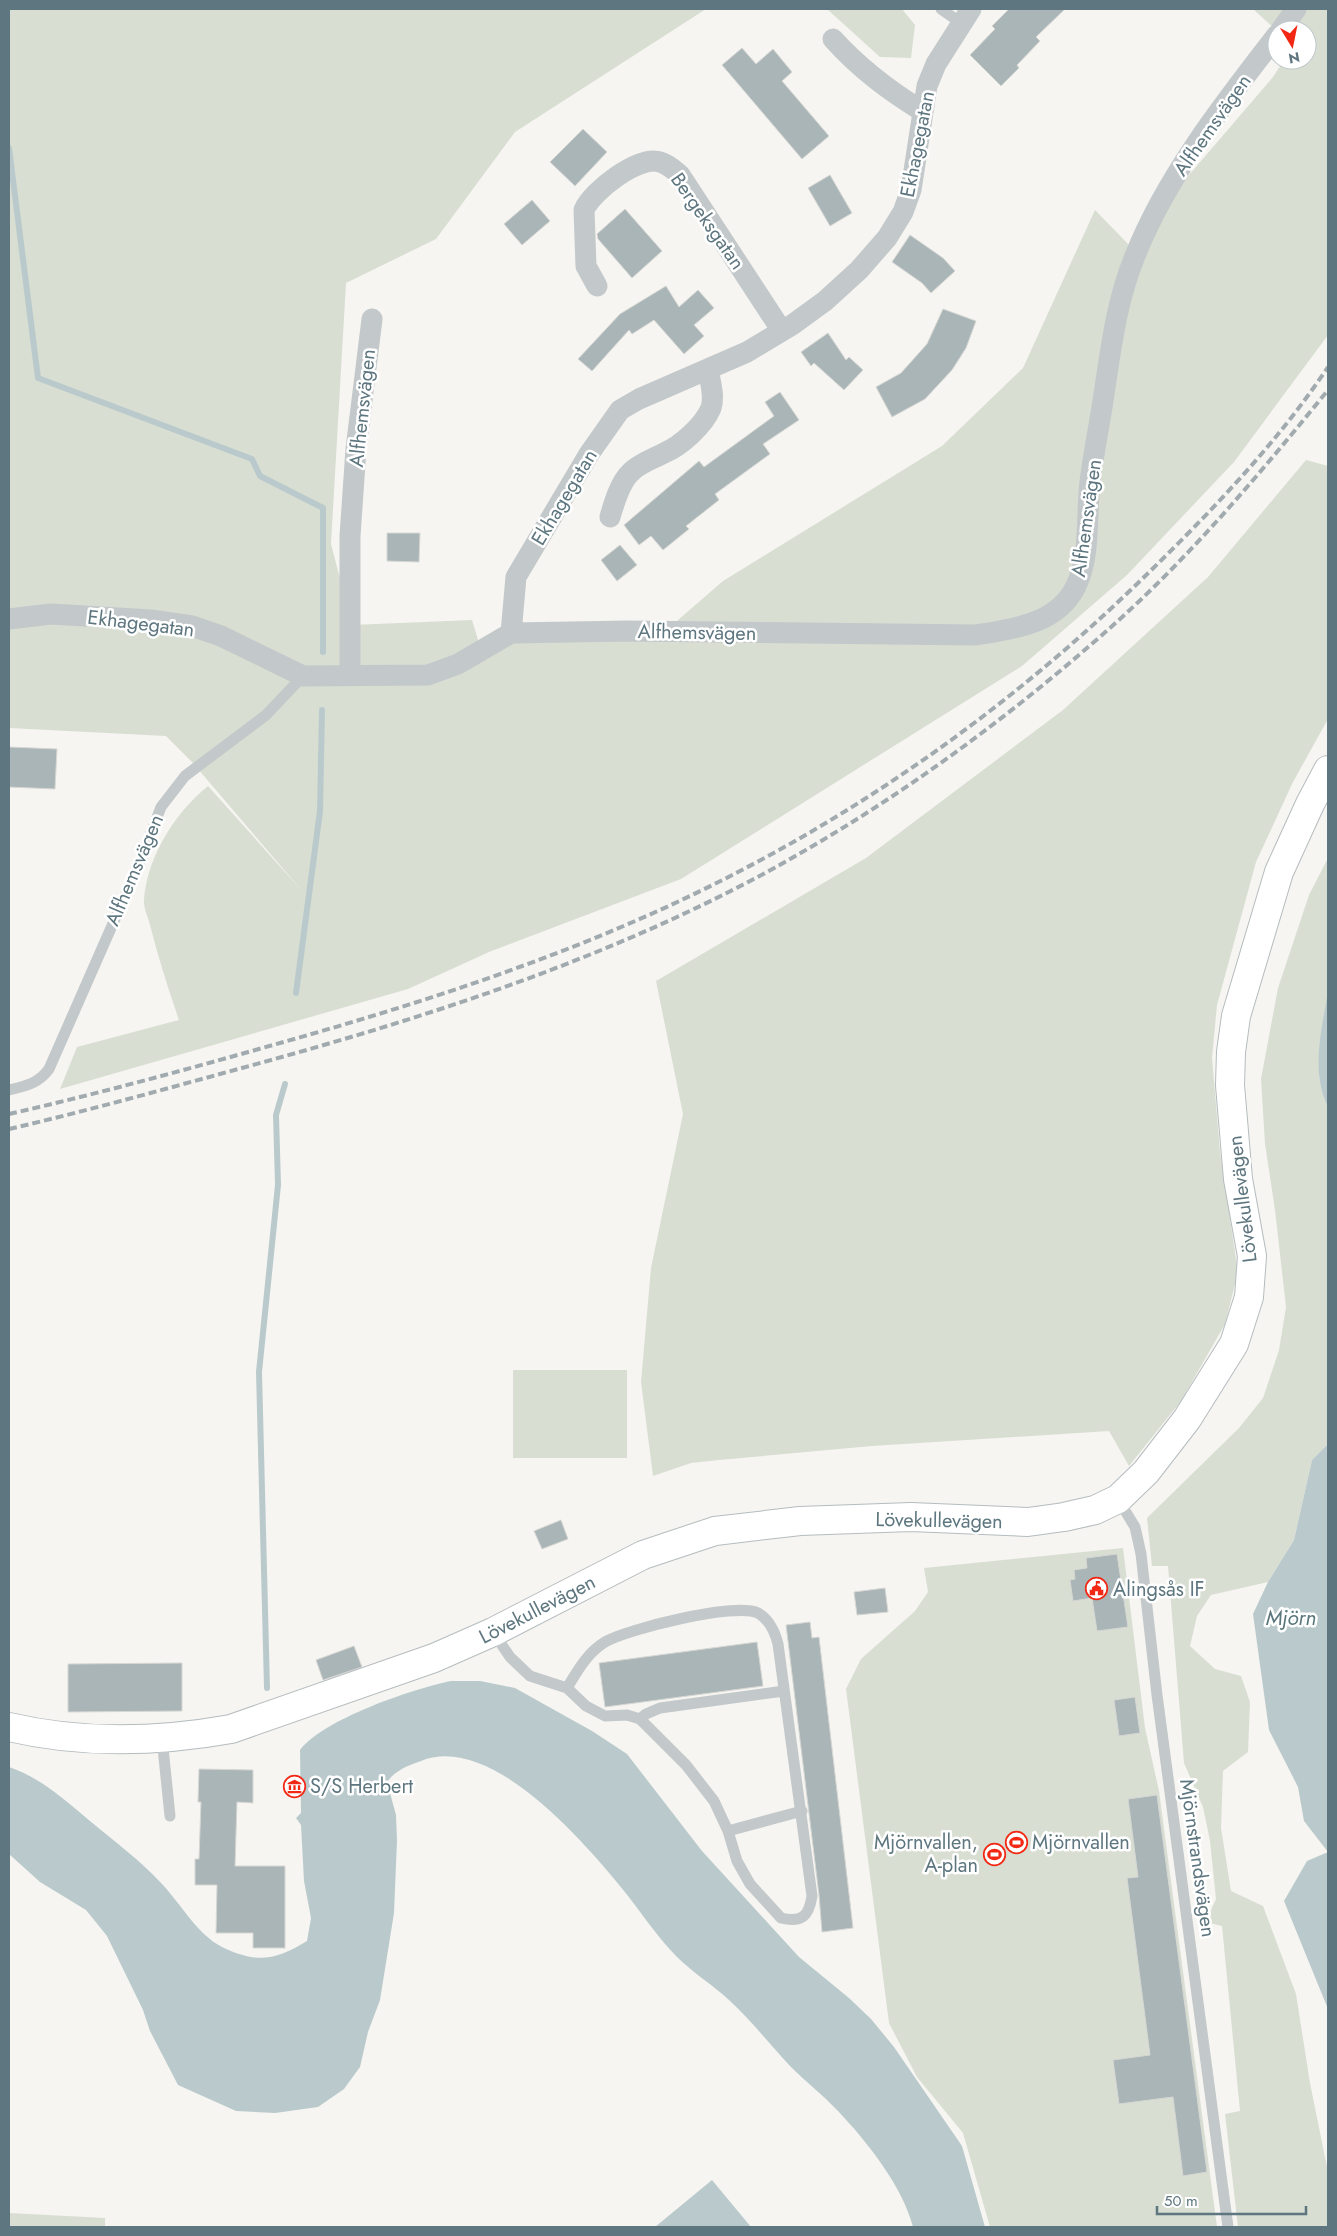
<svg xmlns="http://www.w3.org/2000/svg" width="1337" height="2236" font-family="Jost,sans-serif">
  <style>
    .green { fill: #d8ded2 }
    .water { fill: #bacacc }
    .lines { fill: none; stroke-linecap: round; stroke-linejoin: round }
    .stream { stroke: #bacacc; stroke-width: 6 }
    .building { fill: #a9b5b7; stroke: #d7d7d4 }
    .secondary-casing { stroke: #b5bcbf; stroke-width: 30 }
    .lane { stroke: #c3c8ca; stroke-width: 11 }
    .street { stroke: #c3c8ca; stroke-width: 21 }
    .secondary { stroke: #fff; stroke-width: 28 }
    .rail { stroke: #a1aaae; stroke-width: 4; stroke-dasharray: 8 4; stroke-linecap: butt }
    .labels { text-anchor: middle; stroke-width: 5; stroke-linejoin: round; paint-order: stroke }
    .street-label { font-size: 20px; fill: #5e767f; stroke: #fff }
    .poi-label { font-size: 20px; fill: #5e767f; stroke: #fff; text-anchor: start }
    .water-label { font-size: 21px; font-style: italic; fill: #59777c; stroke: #fff }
  </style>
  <rect width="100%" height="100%" fill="#f6f5f1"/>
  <!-- green -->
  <path class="green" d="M9 9H706L515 132 436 239 346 283 331 544 352 625 472 620 479 643 655 640 723 581 942 446 1023 368 1095 210 1129 245 1273 77 1284 60H1307V30L1277 31 1253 9H1328V335L1234 462 1127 575 1022 666 681 879 489 952 408 989 60 1089 77 1047 179 1020C168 988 158 957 150 925 148 917 143 907 144 899 148 855 175 813 208 786L302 891 192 762 166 736 9 728Z
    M827 9H902L915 25 911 58 880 57Z
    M1306 460 1328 466V719L1293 782 1256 862 1217 1005 1212 1058 1220 1152 1238 1272 1225 1324 1181 1401 1129 1466 1109 1431 872 1446 719 1460 691 1463 653 1476 641 1382 651 1268 683 1114 656 981 866 858 1063 710 1208 577Z
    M1328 858C1328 902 1332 948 1328 991 1325 1030 1309 1069 1328 1107V1444L1312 1460 1294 1540 1268 1582 1211 1595 1197 1616 1190 1646 1215 1669 1241 1676 1250 1702 1248 1752 1223 1771 1221 1828 1231 1891 1263 1906 1296 1994 1310 2083 1328 2172V2227H1238L1225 2114 1240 2111 1222 1926 1210 1923 1211 1910 1216 1899 1210 1841 1203 1807 1184 1763 1168 1566H1152L1147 1518 1239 1428 1263 1398 1279 1350 1286 1307 1275 1210 1265 1144 1261 1079 1278 988 1309 895Z
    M513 1370H627V1458H513Z
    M1123 1548 1145 1728 1159 1791 1217 2227H990L963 2133 917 2077 889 2023 846 1689 861 1659 915 1611 928 1592 924 1568Z
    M9 2213 105 2218V2227H9Z"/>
  <!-- water -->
  <path class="water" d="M1328 991V1107C1310 1071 1322 1029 1328 991Z
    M1328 1444V2009L1284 1901 1307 1861 1328 1852 1304 1821 1298 1787 1269 1730 1253 1614 1268 1582 1294 1540 1312 1460Z
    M451 1681H480L515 1688 592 1731 627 1754 702 1851 799 1957 849 1998 871 2019 894 2047 962 2146 985 2227H913C902 2185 867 2142 838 2111 823 2095 806 2082 791 2067 770 2045 752 2021 729 2000 713 1985 693 1973 677 1957 656 1936 639 1909 620 1886 581 1839 490 1733 421 1761 407 1766 396 1770 387 1782L396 1815 397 1841 394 1913 380 2000 368 2032 360 2067 344 2089 318 2107 275 2113 236 2111 178 2085 150 2031 143 2010 107 1936 86 1910 40 1882 9 1854V1767C41 1778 65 1800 90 1821 115 1842 140 1860 162 1884 181 1904 197 1934 222 1947 257 1964 276 1960 307 1941L311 1918 304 1881 301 1825 296 1818 301 1813 300 1750C324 1719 412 1689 451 1681Z
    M712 2180 751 2227H655Z"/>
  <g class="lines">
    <!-- stream -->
    <path class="stream" d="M9 148 38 378 252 459 260 476 323 508V652
      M296 993 320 811 322 710
      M267 1688 259 1372 278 1185 276 1115 285 1084"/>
  </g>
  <!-- building -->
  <path class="building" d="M1009 9H1065L1036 37 1040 41 1017 65 1019 68 1001 86 970 55 995 29 992 26Z
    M742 48 756 64 773 49 792 72 782 81 829 136 802 159 722 65Z
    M583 129 607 152 575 186 550 162Z
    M830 175 852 213 830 226 808 188Z
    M532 200 550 221 522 245 504 224Z
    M625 209 662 251 632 278 598 239 597 234Z
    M910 235 943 258 955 271 931 293 922 283 892 262Z
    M666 286 679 307 698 290 714 308 694 325 704 336 684 354 654 320 632 334 629 330 592 371 578 359 620 314Z
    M943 309 976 321 966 348 952 370 925 399 892 417 876 387 901 373 927 344Z
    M828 333 846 360 849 357 863 370 844 390 814 363 811 366 801 352Z
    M780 392 799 420 763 444 770 454 715 494 719 500 686 526 689 529 663 550 651 536 639 545 624 525 699 461 704 467 774 416 765 402Z
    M387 533H420L419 562 387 561Z
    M620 545 637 565 617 581 601 560Z
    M9 747 57 749 55 789 9 787Z
    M561 1520 568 1539 542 1549 534 1531Z
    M1117 1554 1128 1627 1097 1631 1092 1598 1073 1601 1070 1580 1075 1579 1074 1570 1087 1568 1086 1558Z
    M885 1588 888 1612 857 1615 854 1592Z
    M810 1622 812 1638 819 1637 853 1928 822 1932 819 1895 786 1625Z
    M757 1642 763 1686 605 1707 599 1663Z
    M354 1646 362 1667 323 1680 316 1660Z
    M182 1663V1711L68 1712V1664Z
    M1135 1697 1140 1733 1119 1736 1114 1700Z
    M199 1769 253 1770V1803L237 1802 235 1866H285V1948H253V1933H216L217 1885H195V1859H199L201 1802H198Z
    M1157 1795 1207 2172 1183 2176 1173 2097 1119 2104 1113 2060 1150 2055 1127 1878 1138 1877 1128 1799Z"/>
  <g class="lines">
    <defs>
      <path id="secondary" d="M9 1727C81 1744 158 1742 231 1729L434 1658 493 1632 643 1555 715 1531 800 1521 911 1517 1028 1522 1064 1517 1095 1510 1118 1499 1146 1472 1187 1419 1234 1344 1249 1297 1252 1256 1238 1179 1230 1085 1231 1052 1236 1016 1279 872 1310 804 1328 770"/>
    </defs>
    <!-- secondary casing -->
    <use href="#secondary" class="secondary-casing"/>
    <!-- lane -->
    <path class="lane" d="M941 9 961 23
      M9 1090C25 1086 38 1084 49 1069L140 862 161 807 185 776 266 715 303 676
      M1118 1499 1135 1527 1141 1554 1157 1695 1228 2227
      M493 1632 510 1657 530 1676 567 1688 586 1706 605 1716 627 1715 640 1719 686 1765 714 1801 728 1831 737 1861 750 1884 781 1918C802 1923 809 1916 812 1896L778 1644C775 1632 770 1620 758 1613 736 1602 627 1629 605 1642 587 1653 578 1670 567 1688
      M640 1719 646 1714 660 1708 784 1691
      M162 1738 170 1816
      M728 1831 802 1811"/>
    <!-- street -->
    <path class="street" d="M1281 30 1296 9
      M833 39C860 69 888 90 922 111
      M597 286 586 266 584 210C592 191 639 155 660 162 668 164 674 170 680 175L782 331
      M610 517C614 503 620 482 631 472 640 463 653 459 664 453 681 446 704 425 711 408 715 396 710 381 708 369
      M9 619 51 614 151 620 192 626 221 636 303 676 428 675 458 664 511 633 516 577 589 454 620 410 639 399 747 352 792 325 825 301 859 270 887 238 903 212 911 190 927 86 936 64 971 9
      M511 633 627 631 976 635C1013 629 1058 624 1076 586 1091 555 1086 515 1090 482 1093 457 1098 432 1102 407 1110 357 1115 304 1135 256 1166 177 1225 102 1277 35
      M350 676V536L356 449 372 319"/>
    <!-- secondary -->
    <use href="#secondary" class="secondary"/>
    <!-- rail -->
    <path class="rail" d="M9 1114C97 1094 185 1070 273 1045 433 1000 593 948 740 871 886 795 1020 697 1138 583 1205 518 1276 445 1328 367
      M9 1129C87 1111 165 1089 242 1068 418 1020 590 965 752 880 878 813 995 729 1102 635 1186 562 1258 476 1328 390"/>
  </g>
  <!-- icons -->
  <defs>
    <symbol id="civic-ring" viewBox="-11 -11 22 22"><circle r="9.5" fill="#fff" stroke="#f22815" stroke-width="1.5"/><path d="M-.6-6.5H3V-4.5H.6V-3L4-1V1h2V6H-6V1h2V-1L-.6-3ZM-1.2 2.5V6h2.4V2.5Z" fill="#f22815"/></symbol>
    <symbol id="museum-ring" viewBox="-11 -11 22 22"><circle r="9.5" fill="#fff" stroke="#f22815" stroke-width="1.5"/><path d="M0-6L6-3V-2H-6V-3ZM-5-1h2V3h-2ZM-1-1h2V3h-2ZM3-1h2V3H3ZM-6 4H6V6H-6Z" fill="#f22815"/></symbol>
    <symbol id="stadium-ring" viewBox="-11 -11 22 22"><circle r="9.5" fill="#fff" stroke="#f22815" stroke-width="1.5"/><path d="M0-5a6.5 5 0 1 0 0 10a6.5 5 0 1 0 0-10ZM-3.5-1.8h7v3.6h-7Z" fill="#f22815"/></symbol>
  </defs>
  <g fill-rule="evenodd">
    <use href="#civic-ring" x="1084" y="1576" width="25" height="25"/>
    <use href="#museum-ring" x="282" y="1774" width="25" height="25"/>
    <use href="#stadium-ring" x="1004" y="1830" width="25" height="25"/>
    <use href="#stadium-ring" x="982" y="1842" width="25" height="25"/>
  </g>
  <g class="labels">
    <!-- street labels -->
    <g class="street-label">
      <text transform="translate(1212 125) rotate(-55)" y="7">Alfhemsvägen</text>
      <text transform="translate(917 144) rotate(-79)" y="7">Ekhagegatan</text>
      <text transform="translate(708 221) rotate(55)" y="7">Bergeksgatan</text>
      <text transform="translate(362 408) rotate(-84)" y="7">Alfhemsvägen</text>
      <text transform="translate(564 497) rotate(-59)" y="7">Ekhagegatan</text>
      <text transform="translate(1086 518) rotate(-82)" y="7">Alfhemsvägen</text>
      <text transform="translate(141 623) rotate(7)" y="7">Ekhagegatan</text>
      <text transform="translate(697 632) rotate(1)" y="7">Alfhemsvägen</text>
      <text transform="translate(134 870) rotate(-67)" y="7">Alfhemsvägen</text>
      <text transform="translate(1242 1199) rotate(-97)" y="7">Lövekullevägen</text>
      <text transform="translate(939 1520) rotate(1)" y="7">Lövekullevägen</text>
      <text transform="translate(537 1609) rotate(-27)" y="7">Lövekullevägen</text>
      <text transform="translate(1198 1858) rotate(82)" y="7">Mjörnstrandsvägen</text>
    </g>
    <!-- poi labels -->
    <g class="poi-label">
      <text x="1113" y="1596">Alingsås IF</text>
      <text x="310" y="1793">S/S Herbert</text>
      <text x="978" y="1849" text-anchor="end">Mjörnvallen,<tspan x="978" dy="23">A-plan</tspan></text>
      <text x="1032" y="1849">Mjörnvallen</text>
    </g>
    <!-- water labels -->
    <g class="water-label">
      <text x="1291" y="1625">Mjörn</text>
    </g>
  </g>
  <!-- border -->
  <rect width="1337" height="2236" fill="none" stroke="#5e767f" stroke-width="20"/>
  <!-- north arrow -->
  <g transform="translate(1292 45) rotate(170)"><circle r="24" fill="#ffffff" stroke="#bfc8cc"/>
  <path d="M0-4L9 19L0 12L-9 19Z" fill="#f22815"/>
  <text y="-8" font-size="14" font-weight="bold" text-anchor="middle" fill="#5e767f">N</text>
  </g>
  <!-- scale -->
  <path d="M1157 2206v8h149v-8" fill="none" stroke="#5e767f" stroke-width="2.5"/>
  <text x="1164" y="2206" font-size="15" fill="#5e767f" stroke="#ffffff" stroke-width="4" paint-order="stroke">50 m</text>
</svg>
